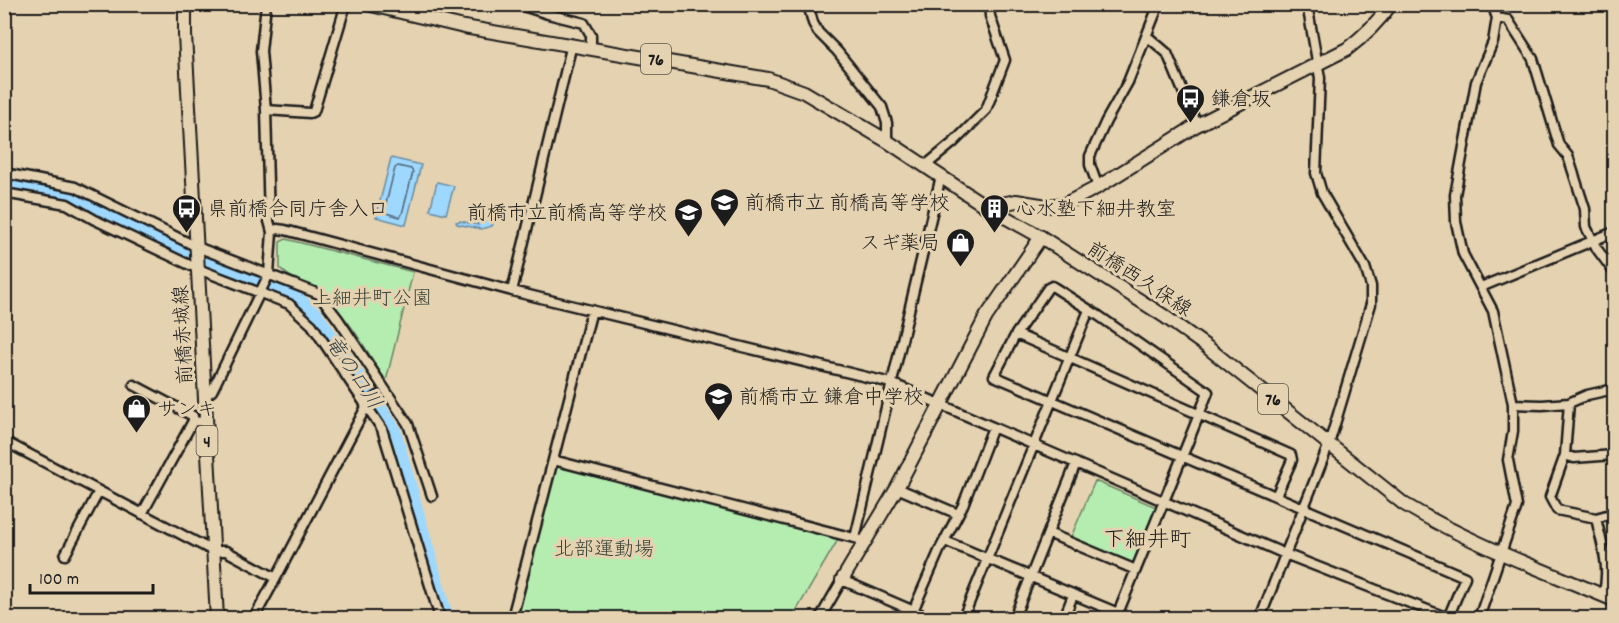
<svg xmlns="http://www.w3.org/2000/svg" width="1619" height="623" font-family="Dekko,'Klee One',sans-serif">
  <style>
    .green { fill: #b5edb1; stroke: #688466; stroke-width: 1.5 }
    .water { fill: #9ed8ff; stroke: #6a8da4; stroke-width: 1.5 }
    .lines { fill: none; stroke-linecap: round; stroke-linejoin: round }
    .shore { stroke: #506777; stroke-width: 1.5 }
    .river { stroke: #9ed8ff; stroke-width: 15 }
    .street-casing { stroke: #1c1c1c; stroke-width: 13 }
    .secondary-casing { stroke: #1c1c1c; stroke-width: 16 }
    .primary-casing { stroke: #1c1c1c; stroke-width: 16 }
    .street { stroke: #e5d2b0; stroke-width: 8 }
    .secondary { stroke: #e5d2b0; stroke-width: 12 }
    .primary { stroke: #e5d2b0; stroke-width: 12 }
    .labels { text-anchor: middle; stroke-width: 6; stroke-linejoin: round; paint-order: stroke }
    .shield { fill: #e5d2b0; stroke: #585348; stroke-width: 1.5 }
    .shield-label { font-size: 18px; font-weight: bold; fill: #1c1c1c }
    .poi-label { font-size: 20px; fill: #1c1c1c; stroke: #e5d2b0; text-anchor: start }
    .street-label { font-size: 20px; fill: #1c1c1c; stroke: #e5d2b0 }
    .park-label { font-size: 20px; fill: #3b463a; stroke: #e5d2b0 }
    .water-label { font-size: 21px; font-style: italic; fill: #364249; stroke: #e5d2b0 }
    .quarter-label { font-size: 22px; fill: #1c1c1c; stroke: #e5d2b0 }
  </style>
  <rect width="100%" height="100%" fill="#e5d2b0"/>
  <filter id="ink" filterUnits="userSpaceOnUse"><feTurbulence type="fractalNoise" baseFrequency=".0167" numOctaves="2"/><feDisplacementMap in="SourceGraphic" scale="12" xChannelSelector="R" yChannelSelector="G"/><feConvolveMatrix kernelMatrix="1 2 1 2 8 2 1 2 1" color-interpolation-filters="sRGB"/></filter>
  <g filter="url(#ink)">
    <!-- green -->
    <path class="green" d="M286 239 413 272 386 381C367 352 350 318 323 295 310 284 291 281 280 268V242Z
      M560 464 839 538 792 618H513L554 467Z
      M1095 481 1156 507 1158 510 1136 561 1132 563 1071 537Z"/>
    <!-- water -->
    <path class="water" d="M391 158 421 165 406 225 376 217Z
      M437 182 454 186 446 214 430 210Z
      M484 205C497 207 497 216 492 226L481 229 457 224 456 222 460 221 478 225 474 214 478 208Z"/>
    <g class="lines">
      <!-- shore -->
      <path class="shore" d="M398 166 411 169 413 172 402 214 400 217 386 213 384 211 395 168Z"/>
      <!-- river -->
      <path class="river" d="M4 184 69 194 183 251 297 299 315 314 393 429 446 618"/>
      <defs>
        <path id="street" d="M503 4 523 6 548 14 584 23 591 35V47
          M808 4 813 23 818 32 837 51 882 107 887 123V141
          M1612 4 1614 10
          M1495 8 1505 4
          M1497 18 1508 20 1533 59 1559 145 1568 156 1585 209 1586 227 1597 249 1614 272
          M1147 36 1167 53 1197 125
          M266 110 310 113 314 111 346 4
          M925 166 954 142 986 110 1005 60 990 16 989 4
          M4 173 75 187 197 247 319 294 338 319 408 424 432 496
          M1098 187 1090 165V156L1106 121 1128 82 1159 4
          M4 193 67 204 95 220 198 269 289 304 312 325 382 429 440 618
          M272 232 277 229 285 230 512 291 891 383 1285 554 1448 618
          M1481 287 1614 232
          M512 291 572 44
          M1016 334 1291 455 1292 460 1276 496
          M134 385 193 416V421
          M204 396 212 391 269 274 272 232 269 221 266 110 261 51 266 4
          M1569 403 1565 455 1550 497 1557 510 1596 518 1614 513
          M1513 404 1542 405 1569 403 1587 395 1614 389
          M365 405 378 396
          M4 441 213 551H226L276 578 366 407
          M1565 455 1574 458 1614 455
          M553 460 858 539
          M897 488 958 514
          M142 514 193 421 206 422
          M1596 518C1602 545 1611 569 1603 596
          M1048 533 1136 570
          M855 538 941 176
          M945 541 1118 613
          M65 555 99 491
          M913 611 940 549 963 505 993 427
          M254 618 276 578
          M512 618 592 310
          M820 618 842 580 930 618
          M963 618 1089 310
          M1014 618 1076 463
          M1064 618 1073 595
          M1116 618C1147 543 1178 468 1208 392L1099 316 1052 286 1048 288 1016 334 994 376C1151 443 1308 510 1465 577L1448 618
          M1260 618 1329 444 1371 304V286L1365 267 1322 193 1316 173 1320 78 1307 4
          M1479 618 1517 506 1508 460 1513 431V404L1493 311 1463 254 1456 222 1455 195 1476 82 1493 42 1497 18 1492 4"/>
        <path id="secondary" d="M987 207 1016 201 1047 206 1065 204 1098 187 1197 125 1347 49C1364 36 1378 22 1391 4
          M842 580 897 488 986 317 1041 237"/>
        <path id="primary" d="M185 4V35L217 618
          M367 4 464 27 768 79 804 92 887 141 987 207 1041 237 1164 316 1207 347 1404 504C1471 544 1543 570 1614 600"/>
      </defs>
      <!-- street casing -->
      <use href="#street" class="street-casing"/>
      <!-- secondary casing -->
      <use href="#secondary" class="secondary-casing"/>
      <!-- primary casing -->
      <use href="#primary" class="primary-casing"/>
      <!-- street -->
      <use href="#street" class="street"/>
      <!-- secondary -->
      <use href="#secondary" class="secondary"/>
      <!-- primary -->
      <use href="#primary" class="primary"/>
    </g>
  </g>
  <!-- icons -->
  <defs>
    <symbol id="bus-pin" viewBox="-11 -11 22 30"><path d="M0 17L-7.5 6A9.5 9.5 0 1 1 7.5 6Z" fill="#1c1c1c" stroke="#e5d2b0"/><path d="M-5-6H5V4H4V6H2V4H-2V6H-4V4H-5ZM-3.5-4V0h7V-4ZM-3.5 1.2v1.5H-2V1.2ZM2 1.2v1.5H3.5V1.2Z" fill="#fff"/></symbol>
    <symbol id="school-pin" viewBox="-11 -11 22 30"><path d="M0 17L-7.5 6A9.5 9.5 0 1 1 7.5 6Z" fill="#1c1c1c" stroke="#e5d2b0"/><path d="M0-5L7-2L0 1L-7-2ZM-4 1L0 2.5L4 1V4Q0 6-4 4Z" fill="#fff"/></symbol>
    <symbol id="building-pin" viewBox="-11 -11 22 30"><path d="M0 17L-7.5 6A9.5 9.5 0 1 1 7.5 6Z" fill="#1c1c1c" stroke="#e5d2b0"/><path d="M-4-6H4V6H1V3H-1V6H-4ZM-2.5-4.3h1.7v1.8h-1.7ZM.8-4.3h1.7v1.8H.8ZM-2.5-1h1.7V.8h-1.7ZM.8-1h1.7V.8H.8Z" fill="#fff"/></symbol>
    <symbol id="shop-pin" viewBox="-11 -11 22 30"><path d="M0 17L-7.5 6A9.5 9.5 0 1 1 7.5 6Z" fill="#1c1c1c" stroke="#e5d2b0"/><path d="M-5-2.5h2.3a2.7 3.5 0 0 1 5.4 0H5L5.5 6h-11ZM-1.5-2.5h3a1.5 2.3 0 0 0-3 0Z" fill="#fff"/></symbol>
  </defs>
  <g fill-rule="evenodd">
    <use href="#bus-pin" x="1174" y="82" width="33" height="45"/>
    <use href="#school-pin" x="708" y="186" width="33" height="45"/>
    <use href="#bus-pin" x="170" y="192" width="33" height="45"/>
    <use href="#building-pin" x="978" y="192" width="33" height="45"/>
    <use href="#school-pin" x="672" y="196" width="33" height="45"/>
    <use href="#shop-pin" x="944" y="226" width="33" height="45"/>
    <use href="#school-pin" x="702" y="380" width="33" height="45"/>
    <use href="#shop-pin" x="120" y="392" width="33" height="45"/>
  </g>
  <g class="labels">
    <!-- shield labels -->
    <g class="shield">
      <rect x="641" y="44" width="30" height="30" rx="4.5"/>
      <rect x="1258" y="384" width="30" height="30" rx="4.5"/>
      <rect x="196.5" y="426" width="21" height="30" rx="4.5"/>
    </g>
    <g class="shield-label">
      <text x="656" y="65">76</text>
      <text x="1273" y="405">76</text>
      <text x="207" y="447">4</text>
    </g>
    <!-- poi labels -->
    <g class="poi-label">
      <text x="1211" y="105">鎌倉坂</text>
      <text x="745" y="209">前橋市立 前橋高等学校</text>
      <text x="208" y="215">県前橋合同庁舎入口</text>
      <text x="1016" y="215">心水塾下細井教室</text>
      <text x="667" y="219" text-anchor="end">前橋市立前橋高等学校</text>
      <text x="940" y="249" text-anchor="end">スギ薬局</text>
      <text x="739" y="403">前橋市立 鎌倉中学校</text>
      <text x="157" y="415">サンキ</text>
    </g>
    <!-- street labels -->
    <g class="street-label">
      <text transform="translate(1140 278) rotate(33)" y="7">前橋西久保線</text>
      <text transform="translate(182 335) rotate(-93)" y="7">前橋赤城線</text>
    </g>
    <!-- park labels -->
    <g class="park-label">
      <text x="372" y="304">上細井町公園</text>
      <text x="604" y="555">北部運動場</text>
    </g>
    <!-- water labels -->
    <g class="water-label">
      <text transform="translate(354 372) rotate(56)" y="7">竜の口川</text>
    </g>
    <!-- quarter labels -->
    <g class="quarter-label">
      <text x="1147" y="546">下細井町</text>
    </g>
  </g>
  <!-- margin -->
  <rect width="1619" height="623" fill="none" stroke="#e5d2b0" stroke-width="24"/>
  <rect x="12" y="12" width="1595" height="599" fill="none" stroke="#1c1c1c" stroke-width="2" filter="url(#ink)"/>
  <!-- scale -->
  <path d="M30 584v9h123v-9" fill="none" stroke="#1c1c1c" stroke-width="3"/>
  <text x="39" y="584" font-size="18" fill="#1c1c1c" stroke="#e5d2b0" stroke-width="4.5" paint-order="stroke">100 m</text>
</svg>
